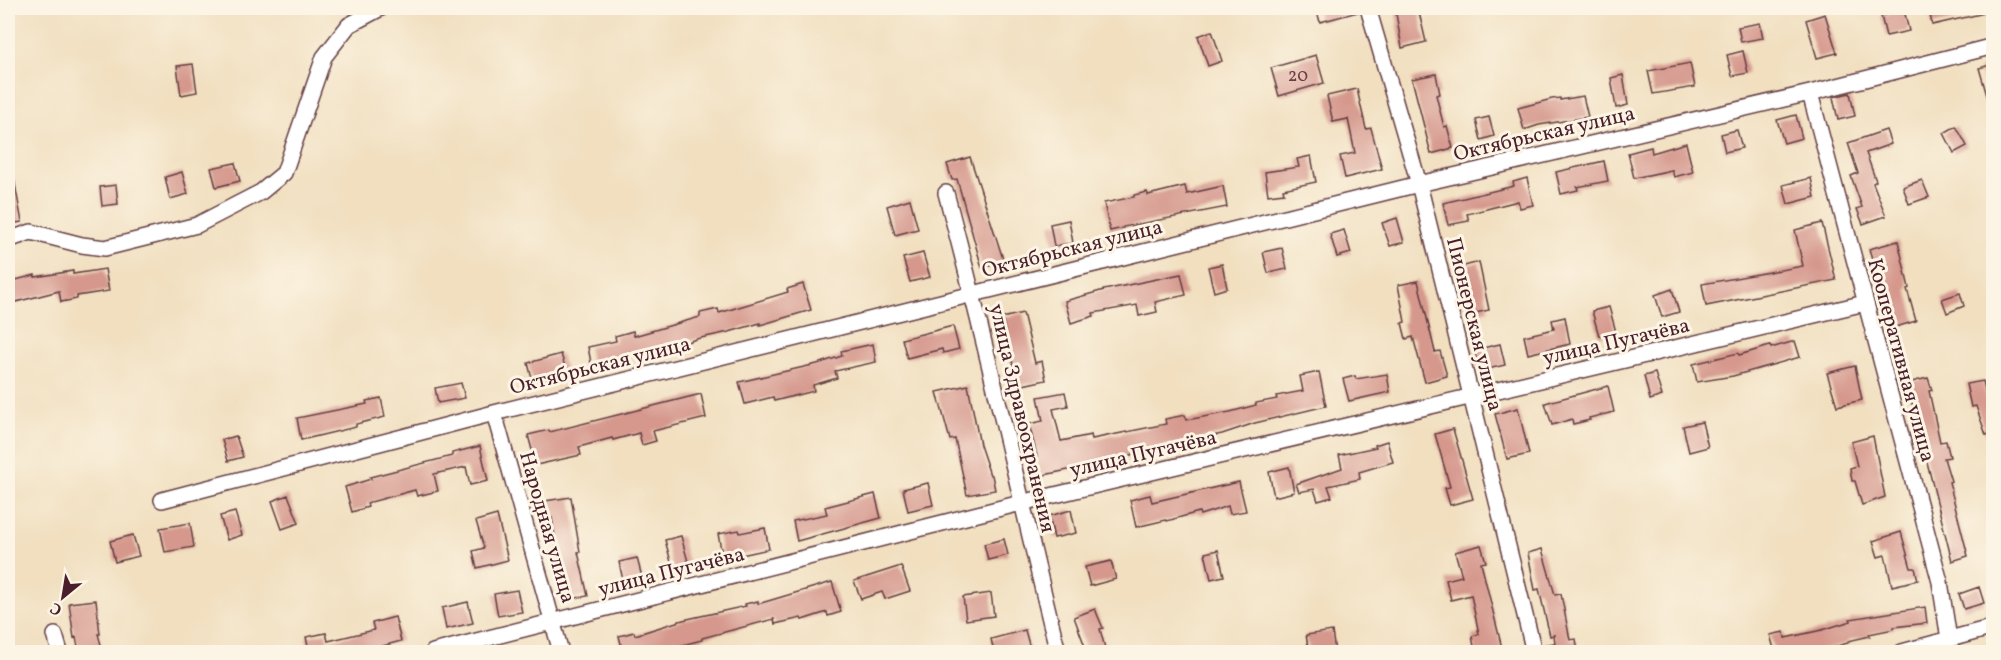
<svg xmlns="http://www.w3.org/2000/svg" width="2001" height="660" font-family="Vollkorn,serif">
  <style>
    .building { fill: #d6988d }
    .lines { fill: none; stroke-linecap: round; stroke-linejoin: round }
    .minor-casing { stroke: #633c41; stroke-width: 18 }
    .minor { stroke: #fff; stroke-width: 15 }
    .labels { text-anchor: middle; stroke-width: 6; stroke-linejoin: round; paint-order: stroke }
    .number-label { font-size: 18px; fill: #6d3d44 }
    .street-label { font-size: 21px; fill: #4a1f2b; stroke: #fcf5e5 }
  </style>
  <rect width="100%" height="100%" fill="#fcf5e5"/>
  <filter id="ink" filterUnits="userSpaceOnUse"><feTurbulence type="fractalNoise" baseFrequency=".0167" numOctaves="2"/><feDisplacementMap in="SourceGraphic" scale="12" xChannelSelector="R" yChannelSelector="G"/><feConvolveMatrix kernelMatrix="1 2 1 2 8 2 1 2 1" color-interpolation-filters="sRGB"/></filter>
  <filter id="wash" filterUnits="userSpaceOnUse"><feTurbulence type="fractalNoise" baseFrequency=".008" numOctaves="4" result="noise"/><feDisplacementMap in="SourceGraphic" scale="24" xChannelSelector="R" yChannelSelector="G"/><feGaussianBlur stdDeviation="1.35" result="paint"/><feColorMatrix in="noise" values="0 0 0 0 0 0 0 0 0 0 0 0 0 0 0 0 0 1.4 0 .05"/><feComposite in="paint" operator="in"/></filter>
  <g filter="url(#wash)">
    <rect width="100%" height="100%" fill="#f1dfc0"/>
    <g id="blocks">
      <!-- building -->
      <path class="building" d="M1316 8H1358V12L1320 22Z
        M1395 8H1418L1426 42 1402 48Z
        M1936 8H1984L1985 13 1932 25 1929 9Z
        M1904 10 1909 31 1886 36 1881 16Z
        M1825 14 1837 53 1817 58 1806 20Z
        M1760 23 1763 38 1741 42 1738 27Z
        M1212 31 1222 61 1208 66 1198 36Z
        M1743 51 1748 73 1732 76 1727 55Z
        M1316 55 1324 83 1279 96 1271 68Z
        M1690 63 1695 87 1653 94 1648 71Z
        M193 64 197 92 181 95 177 66Z
        M1994 64V106H1990L1979 68Z
        M1436 74 1440 94 1436 95 1444 127 1447 126 1453 148 1431 154 1412 79Z
        M1623 75 1628 105 1616 108 1611 78Z
        M1357 89 1366 129 1371 128 1382 169 1345 178 1340 156 1355 153 1348 119 1333 122 1327 96Z
        M1850 93 1855 116 1838 120 1833 97Z
        M1583 96 1588 117 1539 125 1524 130 1518 108 1552 99 1560 98V100Z
        M1796 115 1802 138 1784 143 1777 120Z
        M1489 117 1494 136 1481 140 1476 120Z
        M1956 126 1967 146 1954 153 1944 133Z
        M1737 130 1742 148 1725 152 1721 134Z
        M1886 130 1891 144 1866 153 1876 181 1873 183 1886 216 1863 224 1857 209 1862 207 1851 176 1858 173 1848 143Z
        M1686 143 1693 172 1674 177 1672 170 1634 178 1628 153 1651 147 1652 153Z
        M1311 156 1316 182 1283 189 1284 193 1268 195 1265 172 1299 167 1297 159Z
        M970 157 1004 262 982 268 957 179 952 180 947 164Z
        M1604 161 1608 181 1577 187 1578 190 1561 194 1556 172Z
        M235 163 240 181 216 187 211 168Z
        M182 172 188 194 170 199 165 177Z
        M1527 178 1533 205 1520 208 1518 201 1467 214 1469 221 1448 225 1443 203 1514 186 1513 182Z
        M1811 178 1815 197 1788 204 1783 185Z
        M14 179 22 222 8 224V180Z
        M1922 180 1929 197 1909 204 1903 187Z
        M116 185 118 204 102 206 100 187Z
        M1185 186 1187 194 1223 186 1227 207 1123 227V228L1110 231 1104 203 1134 197V195L1147 192 1148 195Z
        M910 199 918 229 895 235 887 206Z
        M1397 218 1404 242 1390 246 1382 223Z
        M1069 220 1073 243 1054 246 1050 224Z
        M1822 223 1836 280 1706 306 1702 284 1803 266 1795 230Z
        M1344 230 1351 253 1337 257 1330 234Z
        M1898 241 1909 288 1907 289 1916 321 1892 328 1877 264 1874 265 1869 249Z
        M1282 248 1287 269 1268 273 1263 252Z
        M923 253 930 277 910 282 903 258Z
        M1479 262 1489 310 1467 315 1457 268Z
        M1222 264 1227 288 1214 292 1208 267Z
        M105 269 109 291 77 296V299L61 302 59 291 8 304V282L35 275V277L73 271V274Z
        M1181 274 1186 295 1155 302 1157 312 1139 316 1137 305 1093 313 1094 316 1071 323 1065 301 1104 290Z
        M1418 281 1435 352 1440 351 1447 376 1425 382 1413 337 1406 339 1402 323 1405 322 1398 285Z
        M803 284 811 310 760 325V323L729 332 696 339 679 345V342L652 349 605 362 606 365 592 368 588 347 616 341 615 336 633 331 634 336 700 317V313L718 309 719 313 788 292 787 289Z
        M1672 289 1679 312 1662 317 1655 295Z
        M1960 293 1964 306 1947 313 1942 299Z
        M1609 307 1616 332 1599 336 1592 311Z
        M1023 313 1035 363 1042 361 1046 380 1018 386 1002 318Z
        M1565 317 1570 344 1528 354 1524 336 1554 329 1552 320Z
        M953 326 959 349 943 353 942 349 907 358 902 339Z
        M1795 341 1800 357 1733 376 1697 382 1693 364 1738 353 1739 355 1770 346 1771 348Z
        M873 344 876 362 835 371 837 378 813 385 814 391 774 401 773 397 745 404 739 382 817 364 842 356 841 351Z
        M1500 344 1505 365 1479 371 1474 350Z
        M561 354 567 373 533 383 528 363Z
        M1855 366 1862 400 1837 406 1827 373Z
        M1319 372 1326 406 1255 423 1222 434 1150 449 1121 458 1097 462V464L1039 476 1035 457 1037 456 1029 424 1043 421 1038 397 1065 392 1068 406 1053 409 1061 441 1091 435 1092 439 1166 424 1165 419 1185 415 1187 420 1230 412 1256 405V403L1277 399 1276 396 1303 391 1300 376Z
        M1655 373 1662 396 1650 400 1644 376Z
        M1387 374 1390 392 1349 401 1343 379 1355 376 1356 379Z
        M1928 378 1932 390 1929 391 1940 442 1946 441 1950 457 1944 458 1951 481 1949 482 1968 556 1952 561 1907 383Z
        M1983 381 1994 428V433L1986 435 1976 406 1971 407 1966 384Z
        M461 383 465 398 438 403 435 388Z
        M968 385 980 445 990 475H992L995 490 967 495 955 439 950 440 937 392Z
        M1608 386 1614 412 1589 418 1590 420 1573 424 1572 419 1552 425 1545 403Z
        M701 394 706 418 653 431 656 441 642 445 639 433 613 440 612 438 579 447 581 455 536 465 528 435 549 430 550 432Z
        M381 398 385 417 356 424V427L301 440 297 418 367 404 366 401Z
        M1518 408 1529 454 1507 459 1495 414Z
        M1702 422 1708 447 1689 452 1683 426Z
        M1453 429 1473 499 1450 505 1445 488 1450 487 1435 434Z
        M236 436 243 457 228 461 222 440Z
        M1873 436 1885 497 1862 505 1855 481H1852L1850 468 1857 466 1851 442Z
        M1387 441 1393 462 1359 472 1360 479 1328 486 1332 497 1318 501 1314 489 1299 492 1296 484 1342 468 1339 455 1376 447 1375 445Z
        M480 446 488 481 470 485 466 467 434 474 438 491 417 496 415 490 367 503 368 507 352 512 345 487 371 479 370 477 452 456V453Z
        M1289 467 1294 492 1274 497 1269 472Z
        M1239 482 1246 511 1230 514 1228 506 1200 515 1199 512 1167 521 1166 520 1136 527 1130 500 1150 495 1152 502Z
        M928 483 933 505 908 511 903 489Z
        M875 494 881 518 797 541 793 521 827 514 825 507Z
        M288 495 299 523 282 529 272 501Z
        M571 497 580 552H578L588 596 570 599 560 555 558 556 552 518 548 519 545 501Z
        M1071 510 1076 533 1054 538 1049 516Z
        M235 512 242 535 227 540 220 516Z
        M497 515 508 560 477 568 473 551 484 548 476 521Z
        M190 523 194 547 165 552 160 528Z
        M765 528 769 549 723 559 718 534 739 530 740 533Z
        M1901 532 1911 568H1915L1918 580 1892 586 1885 555 1878 557 1873 541Z
        M133 535 139 556 115 562 110 541Z
        M681 536 690 569 674 573 665 540Z
        M1004 539 1008 555 988 560 984 544Z
        M1481 545 1486 562 1481 563 1503 652H1475L1472 636 1479 634 1471 595 1451 600 1446 580 1462 576 1455 552Z
        M1542 549 1555 595 1561 594 1570 640 1576 639 1578 652H1543L1542 645 1555 643 1554 635 1550 636 1539 589 1535 590 1528 553Z
        M1218 550 1224 576 1211 579 1205 553Z
        M637 558 643 581 624 585 619 562Z
        M1111 561 1116 579 1090 586 1085 567Z
        M901 566 910 591 885 599 882 592 861 599 854 581Z
        M832 582 841 612 828 616 827 612 802 620 801 618 775 624 774 619 702 638V640L674 647 675 650 665 652H623L619 636 634 632 635 635 683 620 746 606 745 604 758 601V604Z
        M1979 587 1984 603 1964 609 1959 594Z
        M517 590 522 612 498 616 494 594Z
        M991 593 994 616 966 620 963 597Z
        M96 600 100 634H98L103 652H79L76 637 74 638 69 603Z
        M468 602 473 623 446 629 442 608Z
        M1925 607 1927 623 1894 627V629L1869 634 1870 636 1848 641V643L1817 652H1775L1770 635 1784 632 1785 638 1822 630 1851 621 1850 619Z
        M1095 609 1103 628 1100 629 1106 652H1087L1074 617Z
        M395 617 401 641 364 651V652H300V648L308 646 306 637 326 633 328 641 374 630 372 623Z
        M1025 630 1031 652H994L991 639Z
        M1332 631 1335 652H1309L1306 635Z"/>
    </g>
  </g>
  <g filter="url(#ink)">
    <use href="#blocks" fill-opacity="0" stroke="#633c41" stroke-width="1.5"/>
    <g class="lines">
      <defs>
        <path id="minor" d="M1368 8 1419 184 1534 652
          M1810 93 1940 582 1949 639
          M946 193C987 345 1020 499 1058 652
          M8 240 31 232 82 245 105 248 197 225 261 192 284 173 324 57 349 25 381 8
          M494 413 561 652
          M162 500 494 413 973 294 1419 184 1810 93 1994 46
          M55 635 60 652
          M433 652 1021 503 1865 303
          M1902 652 1994 627"/>
      </defs>
      <!-- minor casing -->
      <use href="#minor" class="minor-casing"/>
      <!-- minor -->
      <use href="#minor" class="minor"/>
    </g>
  </g>
  <g class="labels">
    <!-- number labels -->
    <g class="number-label">
      <text x="1298" y="81">20</text>
    </g>
    <!-- street labels -->
    <g class="street-label">
      <text transform="translate(1544 133) rotate(-13)" y="7">Октябрьская улица</text>
      <text transform="translate(1072 248) rotate(-14)" y="7">Октябрьская улица</text>
      <text transform="translate(1475 324) rotate(76)" y="7">Пионерская улица</text>
      <text transform="translate(1616 341) rotate(-13)" y="7">улица Пугачёва</text>
      <text transform="translate(1902 360) rotate(75)" y="7">Кооперативная улица</text>
      <text transform="translate(600 365) rotate(-14)" y="7">Октябрьская улица</text>
      <text transform="translate(1023 418) rotate(77)" y="7">улица Здравоохранения</text>
      <text transform="translate(1143 453) rotate(-13)" y="7">улица Пугачёва</text>
      <text transform="translate(548 527) rotate(74)" y="7">Народная улица</text>
      <text transform="translate(671 571) rotate(-14)" y="7">улица Пугачёва</text>
    </g>
  </g>
  <!-- margin -->
  <rect width="2001" height="660" fill="none" stroke="#fcf5e5" stroke-width="30"/>
  <!-- north arrow -->
  <g transform="translate(63 597) rotate(210)" stroke="#fcf5e5" stroke-width="4.5" paint-order="stroke">
  <path d="M0-4.5L10 22L0 15L-10 22Z" fill="#4a1f2b"/>
  <text y="-9" font-size="16" font-weight="bold" text-anchor="middle" fill="#4a1f2b">С</text>
  </g>
</svg>
